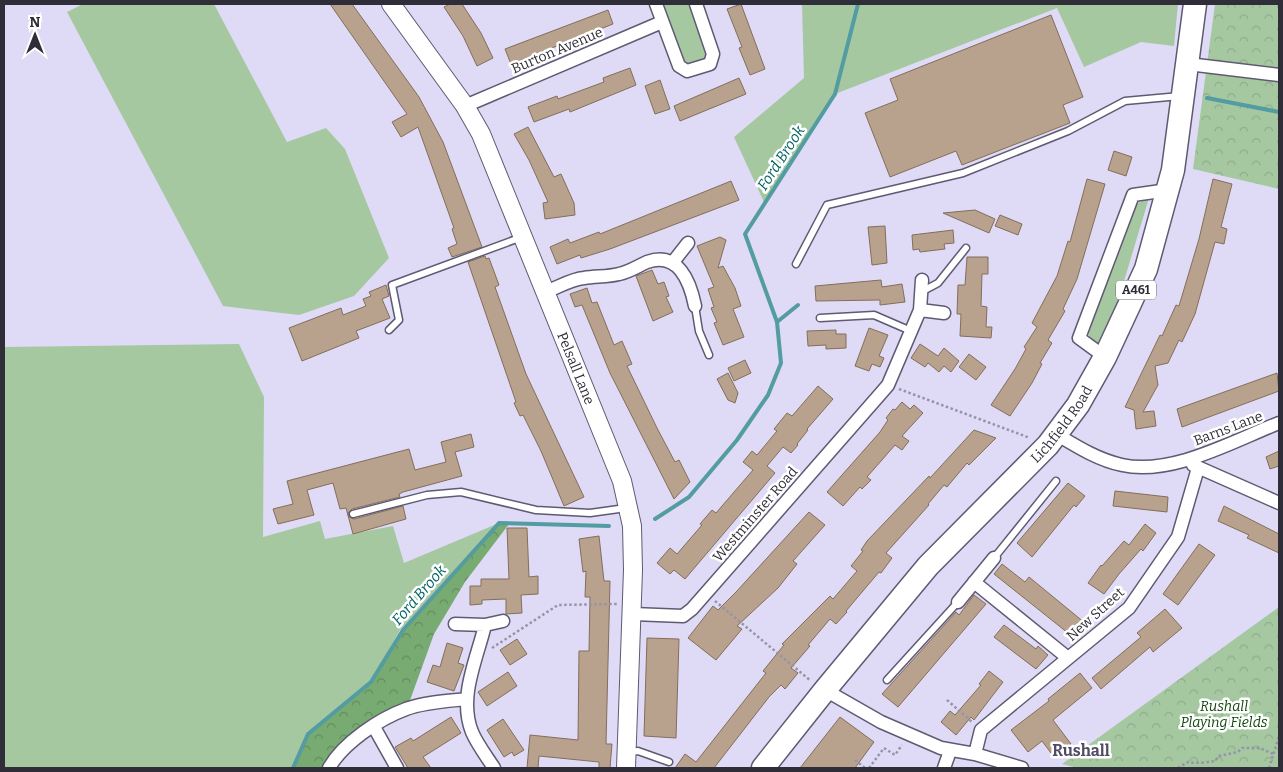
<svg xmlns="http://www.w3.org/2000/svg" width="1283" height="772" font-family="Bitter,serif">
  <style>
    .grass { fill: #a6c8a1 }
    .forest { fill: url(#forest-crowns) }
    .park { fill: url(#park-crowns) }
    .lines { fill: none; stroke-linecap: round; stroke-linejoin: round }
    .stream { stroke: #539ca1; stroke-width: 4 }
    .building { fill: #b8a28d; stroke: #836e5b }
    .lane-casing { stroke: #5f5a72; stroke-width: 9 }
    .street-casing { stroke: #5f5a72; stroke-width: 15 }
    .secondary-casing { stroke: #5f5a72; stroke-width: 20 }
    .highway-casing { stroke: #5f5a72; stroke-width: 25 }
    .path { stroke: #9793a7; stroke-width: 2.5; stroke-dasharray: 2.5 2.5; stroke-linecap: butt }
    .lane { stroke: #fff; stroke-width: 6 }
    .street { stroke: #fff; stroke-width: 12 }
    .secondary { stroke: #fff; stroke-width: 18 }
    .highway { stroke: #fff; stroke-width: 22 }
    .labels { text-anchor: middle; stroke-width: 5; stroke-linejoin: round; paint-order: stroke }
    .shield { fill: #fff; stroke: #6d6c73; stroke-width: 1 }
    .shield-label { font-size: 12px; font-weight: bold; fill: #2f2d37 }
    .street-label { font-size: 14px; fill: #2f2d37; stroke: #fff }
    .park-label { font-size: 14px; font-style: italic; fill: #12460c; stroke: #fff }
    .water-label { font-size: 15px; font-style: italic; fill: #006263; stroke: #fff }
    .quarter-label { font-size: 16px; font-weight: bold; fill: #504b62; stroke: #fff }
  </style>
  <defs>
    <pattern id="forest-crowns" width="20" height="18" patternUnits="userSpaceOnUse" patternTransform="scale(1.25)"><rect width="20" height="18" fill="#78ab72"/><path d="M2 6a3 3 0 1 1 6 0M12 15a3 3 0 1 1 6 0" fill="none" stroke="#638c5e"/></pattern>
    <pattern id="park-crowns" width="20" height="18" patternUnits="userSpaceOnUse" patternTransform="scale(1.25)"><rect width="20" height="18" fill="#a6c8a1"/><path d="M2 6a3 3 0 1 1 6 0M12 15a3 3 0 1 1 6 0" fill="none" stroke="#8fac8b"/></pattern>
  </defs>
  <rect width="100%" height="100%" fill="#dfdaf6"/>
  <!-- grass -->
  <path class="grass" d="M83 4H214L287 142 326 128 345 149 389 258 354 296 299 315 223 306 67 12Z
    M661 4H690L708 55 707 60 688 65 684 61Z
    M802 4H1178L1174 46 1141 42 1084 67 1057 8 835 94 764 202 734 137 804 78Z
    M1149 198 1118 301 1096 347 1089 343V333L1132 210 1138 203Z
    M239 344 264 397 263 537 320 521 325 539 393 526 404 563 499 523 400 630 371 682 308 734 293 768H4V347Z"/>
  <!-- forest -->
  <path class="forest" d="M499 523 509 524 465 582 434 634 409 703 391 708 341 742 321 768H293L308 734 371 682 403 629Z"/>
  <!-- park -->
  <path class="park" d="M1215 4H1279V189L1193 169Z
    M1279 607V768H1078L1062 764Z"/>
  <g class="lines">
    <!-- stream -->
    <path class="stream" d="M1207 98 1279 112
      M777 322 745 234 835 94 858 4
      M655 519 689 497 737 440 768 395 781 363 777 322 798 305
      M293 768 308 734 371 682 403 630 499 523 609 526"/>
  </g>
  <!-- building -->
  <path class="building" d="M330 4H352L419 97 443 142 482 247 452 257 448 248 457 244 452 229 454 228 418 127 401 137 392 122 407 114Z
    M450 4H462L481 33 493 58 477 66 463 36 444 7Z
    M741 4 765 69 750 75 739 48 742 47 727 9Z
    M608 10 613 24 511 64 505 49Z
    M1051 15 1083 97 1063 105 1070 123 962 165 956 151 890 177 865 113 898 100 890 79Z
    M630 68 636 85 570 112 569 109 534 122 528 107 557 96 558 99 604 82 603 78Z
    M739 78 746 94 680 121 674 106Z
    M660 80 670 109 655 114 645 86Z
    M528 127 554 177 561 174 574 203 575 215 545 219 543 203 548 202 529 160 514 134Z
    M1114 151 1132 157 1126 176 1108 170Z
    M1087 179 1105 184 1077 279 1063 309 1065 311 1048 340 1052 343 1040 363 1042 364 1032 383 1010 416 991 405 1015 369 1026 349 1024 347 1037 327 1032 323 1057 276 1068 241 1070 242Z
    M1213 179 1232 184 1221 227 1227 229 1224 244 1215 242 1195 314 1182 342 1179 340 1168 363 1155 366 1158 385 1143 412 1154 411 1156 426 1136 429 1134 410 1125 407 1160 335 1162 336 1176 305 1179 306 1199 239Z
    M731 181 739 200 610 249 581 258 580 255 557 264 550 247 568 239 570 243 599 232 600 234Z
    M975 210 995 219 989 233 943 213Z
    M1000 215 1022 224 1018 235 995 226Z
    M885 226 887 263 872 265 868 227Z
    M953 230 954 243 944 244 945 249 920 252 919 249 913 250 912 235Z
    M720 237 726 240 718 268 723 266 735 288 741 306 733 309 744 337 723 345 714 323 717 322 711 308 714 307 708 289 714 287 697 246Z
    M485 256 486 259 489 258 499 285 495 287 526 374 584 497 564 506 541 451 523 415 520 416 514 403 516 402 468 262Z
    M967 257H988V274H982L981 306 987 307 986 327H992L991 338 960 336 961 314H957L958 285H965Z
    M652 270 658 284 664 282 669 296 666 297 673 312 653 321 636 276Z
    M881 280 882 287 902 284 905 302 880 305V300L816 301 815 286Z
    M386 285 389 296 382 299 390 318 356 331 359 338 302 361 289 328 341 308 343 315 366 306 363 299 371 296 369 292Z
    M587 288 592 303 597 302 614 345 622 341 632 364 627 366 657 428 675 462 679 460 690 482 674 499 610 373 582 305 575 307 570 294Z
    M869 328 888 335 879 356 884 358 880 367 872 364 869 371 855 366Z
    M836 330V334H846V348L826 349V345L808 346 807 331Z
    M920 344 938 356 944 348 959 361 951 372 944 366 939 372 928 363 925 367 911 358Z
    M969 354 986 367 976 380 959 367Z
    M745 360 751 373 734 381 728 368Z
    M728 373 738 393 735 403 728 400 717 379Z
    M1277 373 1279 391 1182 427 1177 409Z
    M818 386 833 399 807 429 808 430 797 444 798 445 791 453 783 447 767 466 775 473 685 579 674 570 670 574 657 563 670 548 677 554 702 525 700 524 712 510 716 513 753 470 743 462 752 451 757 455 777 431 774 429 787 413 792 416Z
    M902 402 910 409 914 405 923 413 902 436 909 441 902 450 895 445 867 477 871 480 862 489 860 487 843 506 827 492 880 432 888 420 886 418 893 409 895 410Z
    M974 430 996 438 969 465 967 463 947 487 944 485 928 504 929 505 886 553 892 558 881 573 879 572 846 611 847 612 836 624 830 619 808 645 810 646 791 668 798 673 785 689 781 685 769 697 714 768H675L685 754 696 762 766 673 763 671 784 645 782 644 830 596 833 599 857 571 851 566 863 551 861 550 867 541 929 476 930 478Z
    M471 434 474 447 455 452 462 476 403 492 399 494 400 497 352 509 348 513 349 517 354 519 403 506 406 519 353 534 346 508 340 509 333 483 307 490 314 515 278 524 273 509 293 504 287 481 409 449 415 470 446 462 441 442Z
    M1279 451V466L1270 469 1266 457Z
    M1068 483 1085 496 1076 507 1074 505 1032 557 1017 543Z
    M1115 491 1168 497 1167 512 1113 506Z
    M1224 506 1279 534V553L1247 538 1249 535 1218 521Z
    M809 512 825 525 793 561 797 564 778 588 737 626 742 629 716 660 688 638 713 606 718 610 736 592Z
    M1145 524 1156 533 1143 551 1141 549 1119 574 1104 594 1088 583 1101 565 1102 566 1124 541 1129 545Z
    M507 528H527L529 577 538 576V594L521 595 522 613 506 614V599L482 600V604L470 605V586H481V579H509Z
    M599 536 604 581H610L606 744H612L610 768H599V762L539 756 538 768H527L530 735 578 740 579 651H589L590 597H585L586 571 583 572 579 539Z
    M1199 544 1215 555 1178 605 1163 594Z
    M1002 564 1025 582 1029 577 1085 623 1073 637 994 574Z
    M974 595 986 604 898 707 882 694 956 612 959 615Z
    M1165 609 1182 628 1153 652 1150 647 1101 689 1092 678 1141 637 1137 633Z
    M1004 625 1036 649 1038 646 1048 655 1036 669 994 637Z
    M647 638 679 639 676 738 644 736Z
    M517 639 527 654 510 665 500 650Z
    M447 643 463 648 458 663 464 665 454 691 427 682 433 665 440 667Z
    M989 671 1003 682 974 720 971 717 956 735 941 722 950 711 955 715 981 685 979 684Z
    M508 672 517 686 487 706 478 692Z
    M1080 673 1092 688 1053 720 1071 744 1054 757 1042 741 1028 752 1011 730 1049 701 1048 699Z
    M451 717 461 733 423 757 431 768H408L395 747 411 738 413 741Z
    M840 717 874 742 855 768H800Z
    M503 719 524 750 514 756 512 752 504 757 487 730Z"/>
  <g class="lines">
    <defs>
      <path id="lane" d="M796 264 827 205 963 173 1068 131 1125 101 1180 96
        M921 292 938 283 966 248
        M695 306 699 331 709 355
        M820 318 874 315 911 331
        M389 330 399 320 392 285 522 237
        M353 514 427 495 461 492 536 510 590 513 626 508
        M994 558 1056 481
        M887 680 958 602
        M627 752 638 751 669 762"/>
      <path id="street" d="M656 4 679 66 687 71 710 64 713 54 696 4
        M1188 64 1279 75
        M465 106 662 22
        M673 262 688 243
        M545 292C557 288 571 279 584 278 596 276 607 277 619 274 629 272 638 266 647 262 678 251 690 281 695 306
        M920 310 944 313
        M1105 357 1079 338 1133 195 1168 190
        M1056 434C1076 446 1098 460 1122 465 1172 476 1233 441 1279 423
        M1193 465 1279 503
        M974 582 1068 658
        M958 602 994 558
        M633 614 683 616 692 609 882 392 888 385 920 310 922 280
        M455 624 485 625 503 621
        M485 625C477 659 458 697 472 732 477 744 487 757 494 768
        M825 690 881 722 941 748 975 754 1022 768
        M374 727 397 768
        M975 754 981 730 1129 608 1178 537 1198 468
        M329 768C343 743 379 719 406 709 425 702 447 701 467 699
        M944 768 950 751"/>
      <g id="secondary">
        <path id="s1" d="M391 4 465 106 481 134 622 481 632 526 633 570 626 768"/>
      </g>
      <g id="highway">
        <path id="s2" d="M763 768 825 690 928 566 1048 445 1078 405 1105 357 1146 269 1173 170 1195 4"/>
      </g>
    </defs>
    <!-- lane casing -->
    <use href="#lane" class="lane-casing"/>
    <!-- street casing -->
    <use href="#street" class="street-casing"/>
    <!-- secondary casing -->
    <use href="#secondary" class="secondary-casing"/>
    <!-- highway casing -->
    <use href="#highway" class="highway-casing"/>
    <!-- path -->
    <path class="path" d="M899 389 1030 438
      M715 601 811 681
      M492 648 558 605 617 604
      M947 700 972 722
      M855 760 865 768
      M869 768 884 748 895 755 902 745
      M1178 768 1188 762C1197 764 1207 762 1215 761L1219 756 1238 752 1242 748H1260L1273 754
      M1269 768 1279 736"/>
    <!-- lane -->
    <use href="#lane" class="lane"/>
    <!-- street -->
    <use href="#street" class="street"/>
    <!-- secondary -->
    <use href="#secondary" class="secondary"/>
    <!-- highway -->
    <use href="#highway" class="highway"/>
  </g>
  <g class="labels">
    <!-- shield labels -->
    <rect class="shield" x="1116" y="280.5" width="40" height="19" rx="4"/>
    <g class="shield-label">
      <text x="1136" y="294">A461</text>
    </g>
    <!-- street labels -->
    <g class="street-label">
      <text transform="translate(557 50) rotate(-23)" y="5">Burton Avenue</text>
      <text dy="5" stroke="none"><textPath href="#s1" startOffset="411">Pelsall Lane</textPath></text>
      <text dy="5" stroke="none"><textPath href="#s2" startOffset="456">Lichfield Road</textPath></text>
      <text transform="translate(1228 428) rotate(-21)" y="5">Barns Lane</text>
      <text transform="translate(755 514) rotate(-49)" y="5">Westminster Road</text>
      <text transform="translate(1095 614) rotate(-42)" y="5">New Street</text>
    </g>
    <!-- park labels -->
    <g class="park-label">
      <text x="1224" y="711">Rushall<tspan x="1224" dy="16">Playing Fields</tspan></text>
    </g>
    <!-- water labels -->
    <g class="water-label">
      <text transform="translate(781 158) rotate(-57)" y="5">Ford Brook</text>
      <text transform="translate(419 595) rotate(-49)" y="5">Ford Brook</text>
    </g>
    <!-- quarter labels -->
    <g class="quarter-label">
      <text x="1081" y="756">Rushall</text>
    </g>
  </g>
  <!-- border -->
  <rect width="1283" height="772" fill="none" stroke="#2f2d37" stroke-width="10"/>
  <!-- north arrow -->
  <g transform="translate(35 35)" stroke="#ffffff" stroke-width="4" paint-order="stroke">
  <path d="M0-4L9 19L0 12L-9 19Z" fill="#2f2d37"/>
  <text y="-8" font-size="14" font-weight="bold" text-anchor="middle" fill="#2f2d37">N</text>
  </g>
</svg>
